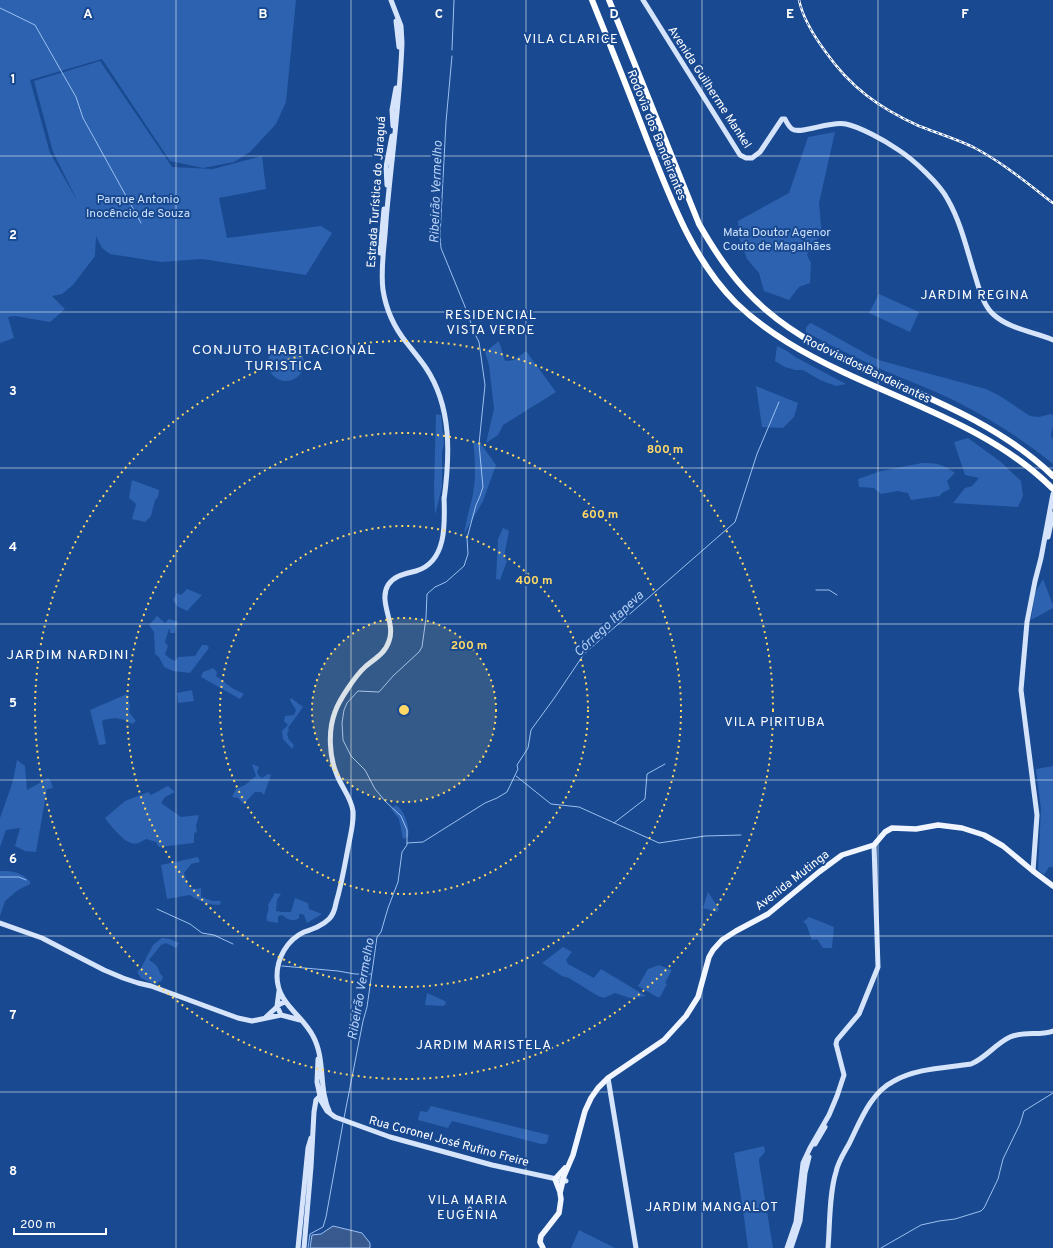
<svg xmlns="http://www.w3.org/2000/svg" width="1053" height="1248" font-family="Overpass,sans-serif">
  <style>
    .green { fill: #2c62af }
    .water { fill: #385a8f; stroke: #9bc0f1 }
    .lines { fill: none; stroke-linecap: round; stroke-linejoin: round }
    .stream { stroke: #9bc0f1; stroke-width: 1 }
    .secondary { stroke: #d5e4fa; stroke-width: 5 }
    .primary { stroke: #f0f5ff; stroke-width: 5.5 }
    .highway { stroke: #fff; stroke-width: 6 }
    .rail-casing { stroke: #fff; stroke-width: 2.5 }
    .rail { stroke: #194990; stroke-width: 1; stroke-dasharray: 3; stroke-linecap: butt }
    .grid { fill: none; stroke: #fff; stroke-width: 1; stroke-opacity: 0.55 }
    .ring { fill: none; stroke: #ffd866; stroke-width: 2; stroke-dasharray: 2 4 }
    .labels { text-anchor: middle; stroke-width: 4; stroke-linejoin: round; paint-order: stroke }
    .street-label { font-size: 12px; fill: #fff; stroke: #194990 }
    .park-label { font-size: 12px; fill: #cee1fb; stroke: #194990 }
    .neighbourhood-label { font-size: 13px; letter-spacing: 1px; fill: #fff; stroke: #194990 }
    .water-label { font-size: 13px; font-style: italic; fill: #b4d0f6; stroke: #194990 }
    .quarter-label { font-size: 14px; letter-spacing: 1px; fill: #fff; stroke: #194990 }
    .grid-label { font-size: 13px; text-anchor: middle; font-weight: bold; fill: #fff; stroke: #194990; stroke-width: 4; stroke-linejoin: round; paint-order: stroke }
    .centre { fill: #ffd866; stroke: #194990; stroke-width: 2 }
    .ring-label { font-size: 12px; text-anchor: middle; font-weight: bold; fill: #ffd866; stroke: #194990; stroke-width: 4; stroke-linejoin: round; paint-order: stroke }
  </style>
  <rect width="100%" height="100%" fill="#194990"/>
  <!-- green -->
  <path class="green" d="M0 0H296L286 102 276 124 250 152 234 162 203 168 170 161 102 59 30 80 50 153 78 202 53 152 34 81 100 61 172 167 213 169 262 156 266 189 219 198 227 238 321 226 332 233 306 275 202 259 161 262 110 254 102 248 96 236 95 256 73 285 62 294 52 296 65 309 50 322 15 316 8 317 14 338 0 343Z
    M835 132 819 203 822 236 812 243 807 255 811 263 810 283 799 287 789 300 764 291 759 273 747 259 739 238 738 221 789 193 808 137Z
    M879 294 919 312 910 332 869 313Z
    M811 323 872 357 882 361 986 389 1000 396 1030 416 1039 417 1050 414 1053 415V426L1051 435 1053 440V464C1022 439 994 421 959 403 934 390 908 381 883 370 857 358 831 346 806 332 805 328 807 325 811 323Z
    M499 341 505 361 514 360 526 351 556 392 503 425 498 435 486 443 494 409 489 365 485 352Z
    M268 363a18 18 0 1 1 36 0a18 18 0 1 1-36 0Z
    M777 346 787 351 797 358 846 384 836 386 820 380 803 370H795L785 367 775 361Z
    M756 386 798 403 794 417 783 428 762 427Z
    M436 414 441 415 444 443 442 453V487L435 515 434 487Z
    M968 438 1001 462 1021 481 1023 496 1018 507 953 503 965 488 972 486 979 478 965 475 954 442Z
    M473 442 481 444 496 465 483 501 464 534C466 522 468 514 471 503 476 484 476 462 473 442Z
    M922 463C937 463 943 464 955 473L947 481 950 489 942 493 940 496 911 500 908 493 898 491 881 494 874 488 859 487 858 479 881 471Z
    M132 480 159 490 158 497 155 500 151 516 145 522 132 519 136 504 129 498Z
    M503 528 509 531 504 557 507 561 500 580 496 579 498 539Z
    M1043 579 1053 605V608L1031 620 1035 593Z
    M187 589 202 595 187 611 177 606 173 600 177 593 181 595Z
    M157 616 165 623 169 619 178 622 175 627V633H170V629H169L165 642 168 646 165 654 169 658 175 661 178 657 195 656 202 645H207L209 648 190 673 173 671 164 667 159 657 155 654 154 632 149 625Z
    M213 668 217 672 216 676 232 688 244 694 240 699 201 677 203 672Z
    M192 690 194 701 178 703 177 693Z
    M127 694 130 705 129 712 136 721 132 724C124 718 111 716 102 721L106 744 99 745 90 710Z
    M291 698 303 707 288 728 289 730 287 734 289 740 294 745 292 749 283 739 282 731 288 725 284 721 285 716 294 715 296 710 290 700Z
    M17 760 25 766 27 790 48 778 51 782 53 788 47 789 36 852 25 851 15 846 20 828 6 830 0 847V818L13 781Z
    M252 764 259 767 257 772 259 776 262 778 268 774 271 775 264 795 261 792H255L244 804 238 798 232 797 236 789 245 785 256 776Z
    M1053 766V867H1049L1044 875 1038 870 1041 809 1036 769Z
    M168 786 175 792 165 797 161 803 181 817 199 815 196 826 197 832 194 833V843L159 847 156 842 146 839C141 842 136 845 131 843 123 841 109 824 105 818L125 801 148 792 151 795Z
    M396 805C405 811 410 827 408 837L403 839 399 819 391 809Z
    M198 857 200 862 191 864 184 873 189 888 196 889 201 888V897L213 901H221L220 905C208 905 199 901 190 895L167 899 161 865Z
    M0 871C14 871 20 872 30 881V884L18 890 5 901 0 916Z
    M708 892 719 909 717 912 703 908Z
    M275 893 281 894 277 900 276 911 283 912H291L295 898 308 903 309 909 322 914 307 923 304 915 302 914H299V918C293 923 287 919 282 915L278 916V923L267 921C265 915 270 911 268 905Z
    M809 917 834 927 832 948H823L817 939 812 940 806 924 803 922Z
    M162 938 170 939 179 943 176 948 166 943 161 945 149 960C162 968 156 969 163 977L161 982 159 981 156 985 141 978 137 972 141 968 153 945Z
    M563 947 572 952 566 960 568 964 594 978 601 969 646 996 630 998 615 993 604 998 598 996 569 978 562 976 542 963Z
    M659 965 672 970 665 983 667 984 660 997H657L638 986 648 969Z
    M427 993 445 1001 446 1004 443 1006 425 1005Z
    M431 1106 549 1135 547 1143 544 1144H541L452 1121 448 1128 418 1120 420 1111 427 1112Z
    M764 1146 765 1152 759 1159V1162L773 1248H748L744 1217 734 1153Z
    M579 1230 615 1248H571Z"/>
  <!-- water -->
  <path class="water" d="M333 1226 362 1233 370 1243V1248H310L312 1235 321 1234Z"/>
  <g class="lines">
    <!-- stream -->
    <path class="stream" d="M0 8 35 25 76 97 83 118 141 223
      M452 50 454 0
      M816 590H829L837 595
      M516 776 551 804 579 807 659 843 705 836 741 835
      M614 823 645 799 647 774 665 764
      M407 843 423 842 485 803 497 798 507 792 518 769 517 765 528 748 531 730 555 697 584 654 735 522 757 454 779 402
      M0 877H19L26 880
      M157 909 190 924 202 933 214 935 233 944
      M282 966 338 971 355 974H371
      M344 1118 363 1021 367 1007 377 937 381 932 388 908 398 882 402 852 407 845V830L401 816 386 802 375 789 365 770 351 756 343 740 342 723 344 710 347 703 358 691 379 692 393 676 419 652 422 647 426 618 427 594 435 587 446 582 464 566 468 554 467 538 476 505 480 496 483 487 479 444 485 385 479 342 473 330 468 314 441 248 440 236 446 122 452 56
      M308 1248 310 1234 323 1227 326 1217 343 1123
      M881 1248 921 1225 939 1221 955 1219 981 1211 984 1208 998 1179 1003 1159 1020 1124 1024 1111 1053 1093"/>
    <!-- secondary -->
    <path class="secondary" d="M391 0 401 26 402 43C400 102 391 162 386 221 385 244 380 267 383 290 386 309 394 327 406 342 413 351 420 359 426 368 452 407 450 455 444 500
      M643 0 740 155 746 158H752L760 152 782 119H785C787 123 789 127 792 129 801 135 831 120 846 124 860 127 884 140 897 149 913 159 940 184 948 200 960 221 966 246 973 269 978 284 982 305 994 315 1010 329 1034 332 1053 340
      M396 21 399 47
      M393 126 392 110 396 88
      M387 185 386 167 392 136
      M380 253 384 209
      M1048 537 1053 514
      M1033 871 1037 815 1021 690 1027 622 1035 581 1041 558 1053 494
      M0 923 42 938 104 970 123 978 138 983 151 986 238 1018 252 1021 281 1015 300 1020
      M279 991 277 1006 281 1015
      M266 1017 280 1004 285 1002
      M318 1059 317 1082 321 1101 327 1111 335 1117 390 1137 492 1165 566 1181
      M608 1078 636 1248
      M330 1113C318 1089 326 1060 313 1036 302 1014 277 1004 277 976 277 958 287 940 304 932 313 929 322 926 329 919 333 915 335 909 336 903 342 883 345 863 349 843 351 832 354 822 353 811 351 797 342 788 337 775 329 757 328 730 335 712 339 700 356 675 365 667 374 659 385 654 389 641 396 623 378 602 388 585 395 575 405 574 416 571 447 562 445 523 444 497
      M815 1144 825 1127
      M298 1248 308 1148 311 1138
      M304 1248 311 1167 314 1112 316 1100 320 1096
      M787 1248 796 1222 803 1163 810 1148 829 1115 837 1096 844 1075 836 1044 837 1040 859 1014 878 967 874 845
      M791 1248 800 1221 805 1173 809 1157
      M828 1248C830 1225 829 1194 836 1172 838 1162 844 1153 849 1144 860 1122 870 1093 894 1081 917 1068 946 1068 971 1064 986 1058 995 1044 1010 1037 1023 1031 1040 1036 1053 1031"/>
    <!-- primary -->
    <path class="primary" d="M560 1192 555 1179 565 1168
      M543 1248 540 1242 541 1236 559 1213 561 1199 560 1193 564 1176 573 1155 585 1111 591 1098 598 1088 608 1078 664 1040 686 1016 698 997 709 957 713 950 722 940 736 931 768 914 819 872 842 855 874 845 885 832 892 828 916 829 938 825 962 828 984 835 1003 846 1033 871 1053 886"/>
    <!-- highway -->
    <path class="highway" d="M592 0C611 47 630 95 648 142 671 199 692 259 736 303 767 333 805 354 843 372 915 406 995 431 1053 489
      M609 0 699 224C718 257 737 285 766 310 798 338 837 356 875 374 937 401 1004 428 1053 476"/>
    <defs>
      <path id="rail" d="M799 0C803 19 814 36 825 51 850 87 879 108 919 126 937 133 956 139 973 147 1002 162 1027 183 1053 203"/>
    </defs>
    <!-- rail casing -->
    <use href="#rail" class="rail-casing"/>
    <!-- rail -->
    <use href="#rail" class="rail"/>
  </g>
  <!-- grid -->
  <path class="grid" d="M176 0V1248M351 0V1248M526 0V1248M702 0V1248M878 0V1248M0 156H1053M0 312H1053M0 468H1053M0 624H1053M0 780H1053M0 936H1053M0 1092H1053"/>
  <!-- distance rings -->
  <circle cx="404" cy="710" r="92" fill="#ffd866" fill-opacity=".12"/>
  <g class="ring">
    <circle cx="404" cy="710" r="92"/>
    <circle cx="404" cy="710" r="184"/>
    <circle cx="404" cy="710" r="277"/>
    <circle cx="404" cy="710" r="369"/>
  </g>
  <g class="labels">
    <!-- street labels -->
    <g class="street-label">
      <text transform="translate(710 87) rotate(57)" y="4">Avenida Guilherme Mankel</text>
      <text transform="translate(657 135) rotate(68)" y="4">Rodovia dos Bandeirantes</text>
      <text transform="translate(376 192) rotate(-86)" y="4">Estrada Turística do Jaraguá</text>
      <text transform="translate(867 369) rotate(26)" y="4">Rodovia dos Bandeirantes</text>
      <text transform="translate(792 880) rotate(-38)" y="4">Avenida Mutinga</text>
      <text transform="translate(449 1141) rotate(15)" y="4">Rua Coronel José Rufino Freire</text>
    </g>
    <!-- park labels -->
    <g class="park-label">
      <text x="138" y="203">Parque Antonio<tspan x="138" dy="14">Inocêncio de Souza</tspan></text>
      <text x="777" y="236">Mata Doutor Agenor<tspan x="777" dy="14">Couto de Magalhães</tspan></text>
    </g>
    <!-- neighbourhood labels -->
    <g class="neighbourhood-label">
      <text x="571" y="43">VILA CLARICE</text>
      <text x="975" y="299">JARDIM REGINA</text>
      <text x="491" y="319">RESIDENCIAL<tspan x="491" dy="15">VISTA VERDE</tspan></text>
      <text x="775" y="726">VILA PIRITUBA</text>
      <text x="484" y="1049">JARDIM MARISTELA</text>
      <text x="468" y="1204">VILA MARIA<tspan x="468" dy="15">EUGÊNIA</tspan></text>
      <text x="712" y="1211">JARDIM MANGALOT</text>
    </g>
    <!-- water labels -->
    <g class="water-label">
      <text transform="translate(435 192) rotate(-88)" y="5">Ribeirão Vermelho</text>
      <text transform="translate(608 623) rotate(-43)" y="5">Córrego Itapeva</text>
      <text transform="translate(360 989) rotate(-80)" y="5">Ribeirão Vermelho</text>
    </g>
    <!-- quarter labels -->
    <g class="quarter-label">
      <text x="284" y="354">CONJUTO HABITACIONAL<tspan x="284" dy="16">TURISTICA</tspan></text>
      <text x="68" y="659">JARDIM NARDINI</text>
    </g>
  </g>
  <g class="grid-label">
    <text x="88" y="18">A</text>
    <text x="263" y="18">B</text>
    <text x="439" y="18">C</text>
    <text x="614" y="18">D</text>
    <text x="790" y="18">E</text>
    <text x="965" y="18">F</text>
    <text x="13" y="83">1</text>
    <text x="13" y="239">2</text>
    <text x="13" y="395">3</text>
    <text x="13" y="551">4</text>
    <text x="13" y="707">5</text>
    <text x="13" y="863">6</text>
    <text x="13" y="1019">7</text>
    <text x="13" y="1175">8</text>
  </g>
  <circle cx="404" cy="710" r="6" class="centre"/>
  <g class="ring-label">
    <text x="665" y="453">800 m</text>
    <text x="600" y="518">600 m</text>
    <text x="534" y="584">400 m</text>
    <text x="469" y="649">200 m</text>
  </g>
  <!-- scale -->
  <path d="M14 1228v6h92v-6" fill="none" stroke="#ffffff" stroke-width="2"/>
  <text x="20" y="1228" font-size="12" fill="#ffffff" stroke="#194990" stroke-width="3" paint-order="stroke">200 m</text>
</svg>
